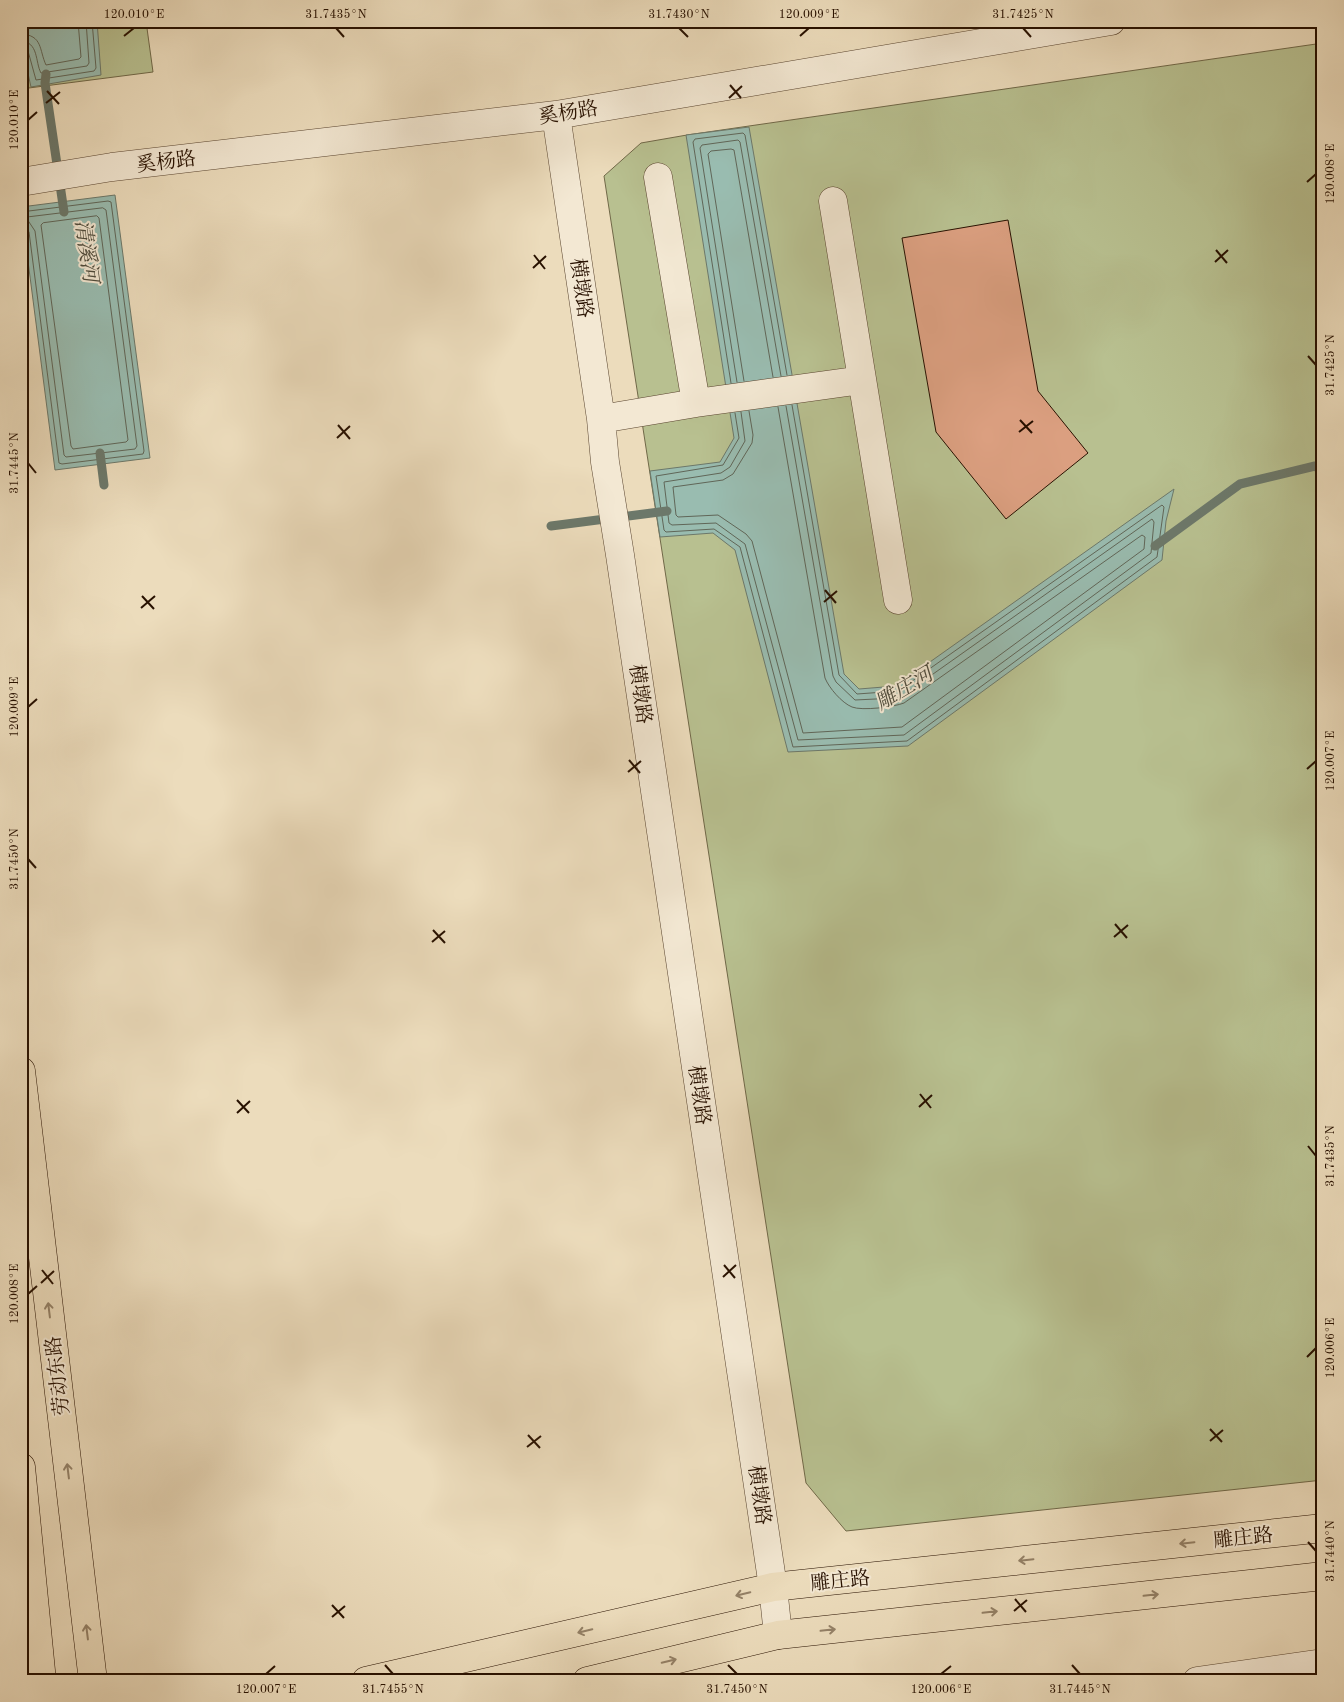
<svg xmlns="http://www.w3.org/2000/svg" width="1344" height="1702" font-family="'Old Standard TT','Noto Serif SC',serif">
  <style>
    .green { fill: #b8c090; stroke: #706848 }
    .water { fill: #99bcb0; stroke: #6c786a }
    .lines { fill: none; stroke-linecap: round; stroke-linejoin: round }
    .shore { stroke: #606658; stroke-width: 1 }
    .stream { stroke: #6c786a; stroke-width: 9 }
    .building { fill: #db9f80; stroke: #281100 }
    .minor-casing { stroke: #59442f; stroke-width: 29 }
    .major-casing { stroke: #281100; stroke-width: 29 }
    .minor { stroke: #f3e8d3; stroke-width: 28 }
    .major { stroke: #ecdcbc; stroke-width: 28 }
    .oneway { stroke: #948167 }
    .ticks { fill: none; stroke: #281100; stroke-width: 2 }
    .labels { text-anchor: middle; stroke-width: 4; stroke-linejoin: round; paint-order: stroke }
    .street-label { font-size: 20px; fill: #281100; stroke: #f3e8d3 }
    .water-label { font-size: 21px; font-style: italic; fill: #504d3e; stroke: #f3e8d3 }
    .neatline { fill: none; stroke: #281100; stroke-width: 2 }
    .ticks-label { font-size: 12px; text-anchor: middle; fill: #281100 }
  </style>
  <rect width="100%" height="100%" fill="#ecdcbc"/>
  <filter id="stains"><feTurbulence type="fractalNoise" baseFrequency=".004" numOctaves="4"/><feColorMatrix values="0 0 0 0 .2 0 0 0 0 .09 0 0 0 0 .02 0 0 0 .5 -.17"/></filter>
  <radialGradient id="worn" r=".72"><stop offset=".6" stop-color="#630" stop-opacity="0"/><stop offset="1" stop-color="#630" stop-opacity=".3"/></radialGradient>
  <!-- green -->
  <path class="green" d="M21 21H146L153 72 21 89Z
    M1323 43V1480L846 1531 806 1483 604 176 641 143 687 135Z"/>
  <!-- water -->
  <path class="water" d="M21 21H97L101 75 31 87 21 42Z
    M749 127 844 674 859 689 896 686 1174 489 1166 521 1162 560 908 746 788 752 735 550 713 533 660 537 650 471 720 462 734 438 686 135Z
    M115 195 150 458 55 470 21 207Z"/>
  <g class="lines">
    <!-- shore -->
    <path class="shore" d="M21 34C43 35 39 50 46 65L79 59 81 57 78 21
      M21 41C39 42 35 62 41 73L87 66 89 63 86 21
      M21 48H25L28 51 36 80 94 71 96 68 92 21
      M103 208 106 210 137 446 135 449 66 457 64 455 35 231 27 219 29 217Z
      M21 212 108 201 111 202 144 451 143 454 62 464 59 463 29 232 26 228 21 227
      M97 216 99 218 128 440 126 442 73 449 71 446 41 225 43 223Z
      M744 381 708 154 711 151 731 149 734 150 773 377
      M737 382 700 148 702 145 738 140 740 142 781 376
      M731 383 693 142 695 139 743 133 745 135 787 375
      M749 411 753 435 752 443 733 474 723 480 673 487 676 515 678 517 718 515 746 534 752 541 803 733 902 727 1144 549 1145 537 1142 535 904 703C894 707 862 711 852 707 842 703 829 688 825 678L778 407
      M741 412 745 441 730 467 721 473 664 482 669 523 672 525 716 523 745 544 798 740 904 735 1151 553 1154 522 1152 519 902 696 896 698 855 700 836 682 833 676 786 406
      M735 413 739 438 723 465 656 476 664 530 666 532 714 529 740 547 793 747 907 741 1157 557 1164 507 1162 505 898 691 857 694 839 675 792 405"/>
    <!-- stream -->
    <path class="stream" d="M46 74 45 83 64 212
      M100 453 104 485
      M551 526 667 511
      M1155 546 1240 484 1315 466 1323 472"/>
  </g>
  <!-- building -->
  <path class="building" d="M1008 220 1038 391 1088 453 1006 519 936 432 902 238Z"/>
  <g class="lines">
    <defs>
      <path id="minor" d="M556 115 601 419 605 462 620 555 773 1587 778 1635
        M658 177 696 403
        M21 182 112 167 556 115 1111 21
        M833 201 898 600
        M601 419 696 403 862 380
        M1197 1681 1323 1663"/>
      <path id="major" d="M21 1071 93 1681
        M21 1467 42 1681
        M366 1681 773 1587 1323 1528
        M587 1681 778 1635 1323 1576"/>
    </defs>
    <!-- minor casing -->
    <use href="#minor" class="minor-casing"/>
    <!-- major casing -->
    <use href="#major" class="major-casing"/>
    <!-- minor -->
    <use href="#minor" class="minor"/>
    <!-- major -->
    <use href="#major" class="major"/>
  </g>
  <!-- one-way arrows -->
  <defs><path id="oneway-shaft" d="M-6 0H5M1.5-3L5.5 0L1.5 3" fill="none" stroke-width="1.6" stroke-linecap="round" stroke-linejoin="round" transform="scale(1.25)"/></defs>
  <g class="oneway">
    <use href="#oneway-shaft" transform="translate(49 1310) rotate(-97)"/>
    <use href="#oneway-shaft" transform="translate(68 1471) rotate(-97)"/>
    <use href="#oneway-shaft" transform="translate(1187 1543) rotate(174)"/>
    <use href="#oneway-shaft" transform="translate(1026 1560) rotate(174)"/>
    <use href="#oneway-shaft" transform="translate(743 1594) rotate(167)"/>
    <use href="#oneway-shaft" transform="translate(1151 1595) rotate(-6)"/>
    <use href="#oneway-shaft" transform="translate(990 1612) rotate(-6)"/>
    <use href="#oneway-shaft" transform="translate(828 1630) rotate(-6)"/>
    <use href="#oneway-shaft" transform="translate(585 1631) rotate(167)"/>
    <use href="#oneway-shaft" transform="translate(87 1632) rotate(-97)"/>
    <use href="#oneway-shaft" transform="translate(669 1661) rotate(-13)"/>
  </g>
  <!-- ticks -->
  <path class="ticks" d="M336 28 344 37M679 28 688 37M1023 28 1031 37M124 36 134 28M800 36 809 28M730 85 741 98M47 91 59 104M729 98 742 86M46 103 60 92M28 120 37 112M1307 182 1316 174M1216 250 1227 263M534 255 545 269M1215 262 1228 250M533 268 546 256M1308 356 1316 365M1020 420 1032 433M338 425 350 439M1019 432 1033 421M337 438 350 426M28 463 36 473M825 590 836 603M142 596 154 609M824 602 837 591M141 608 155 596M28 707 37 699M629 760 640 773M1307 769 1316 761M628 772 641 761M28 859 36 868M1115 924 1127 938M433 930 445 943M1114 937 1128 925M432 942 445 931M920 1094 931 1108M237 1100 249 1113M919 1107 932 1095M237 1113 250 1101M1308 1146 1316 1156M724 1265 735 1278M42 1270 53 1284M723 1277 736 1265M41 1283 54 1271M28 1294 37 1286M1307 1357 1316 1348M1210 1429 1222 1442M528 1435 540 1448M1210 1441 1223 1430M527 1447 541 1436M1308 1542 1316 1551M1015 1599 1026 1612M332 1605 344 1618M1014 1611 1027 1600M332 1617 345 1606M385 1665 393 1674M728 1665 737 1674M1072 1665 1080 1674M266 1674 275 1666M941 1674 951 1666"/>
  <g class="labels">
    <!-- street labels -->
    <g class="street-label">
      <text transform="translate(568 112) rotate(-9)" y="7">奚杨路</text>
      <text transform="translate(166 161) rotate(-7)" y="7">奚杨路</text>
      <text transform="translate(582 288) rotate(82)" y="7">横墩路</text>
      <text transform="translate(641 694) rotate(82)" y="7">横墩路</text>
      <text transform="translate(700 1095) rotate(82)" y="7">横墩路</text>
      <text transform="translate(57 1376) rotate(-97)" y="7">劳动东路</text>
      <text transform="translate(760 1495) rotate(82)" y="7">横墩路</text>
      <text transform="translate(1243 1537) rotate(-6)" y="7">雕庄路</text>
      <text transform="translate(840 1580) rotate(-6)" y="7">雕庄路</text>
    </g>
    <!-- water labels -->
    <g class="water-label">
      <text transform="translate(87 251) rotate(82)" y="7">清溪河</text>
      <text transform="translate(904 688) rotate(-31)" y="7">雕庄河</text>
    </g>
  </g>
  <!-- margin -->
  <rect width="1344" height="1702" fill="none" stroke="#ecdcbc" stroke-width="55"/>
  <rect x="28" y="28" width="1288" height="1646" class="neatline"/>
  <g class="ticks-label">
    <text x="134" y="18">120.010°E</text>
    <text x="336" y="18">31.7435°N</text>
    <text x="679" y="18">31.7430°N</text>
    <text x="809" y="18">120.009°E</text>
    <text x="1023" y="18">31.7425°N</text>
    <text transform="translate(14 120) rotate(-90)" y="4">120.010°E</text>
    <text transform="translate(1330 174) rotate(-90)" y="4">120.008°E</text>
    <text transform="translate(1330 365) rotate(-90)" y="4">31.7425°N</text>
    <text transform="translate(14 463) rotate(-90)" y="4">31.7445°N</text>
    <text transform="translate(14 707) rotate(-90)" y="4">120.009°E</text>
    <text transform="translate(1330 761) rotate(-90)" y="4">120.007°E</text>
    <text transform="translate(14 859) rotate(-90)" y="4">31.7450°N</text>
    <text transform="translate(1330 1156) rotate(-90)" y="4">31.7435°N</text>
    <text transform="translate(14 1294) rotate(-90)" y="4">120.008°E</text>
    <text transform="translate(1330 1348) rotate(-90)" y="4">120.006°E</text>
    <text transform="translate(1330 1551) rotate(-90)" y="4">31.7440°N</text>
    <text x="266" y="1693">120.007°E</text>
    <text x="393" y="1693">31.7455°N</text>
    <text x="737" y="1693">31.7450°N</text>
    <text x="941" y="1693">120.006°E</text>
    <text x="1080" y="1693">31.7445°N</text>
  </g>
  <rect width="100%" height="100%" filter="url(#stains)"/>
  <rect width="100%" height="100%" fill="url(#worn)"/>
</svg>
